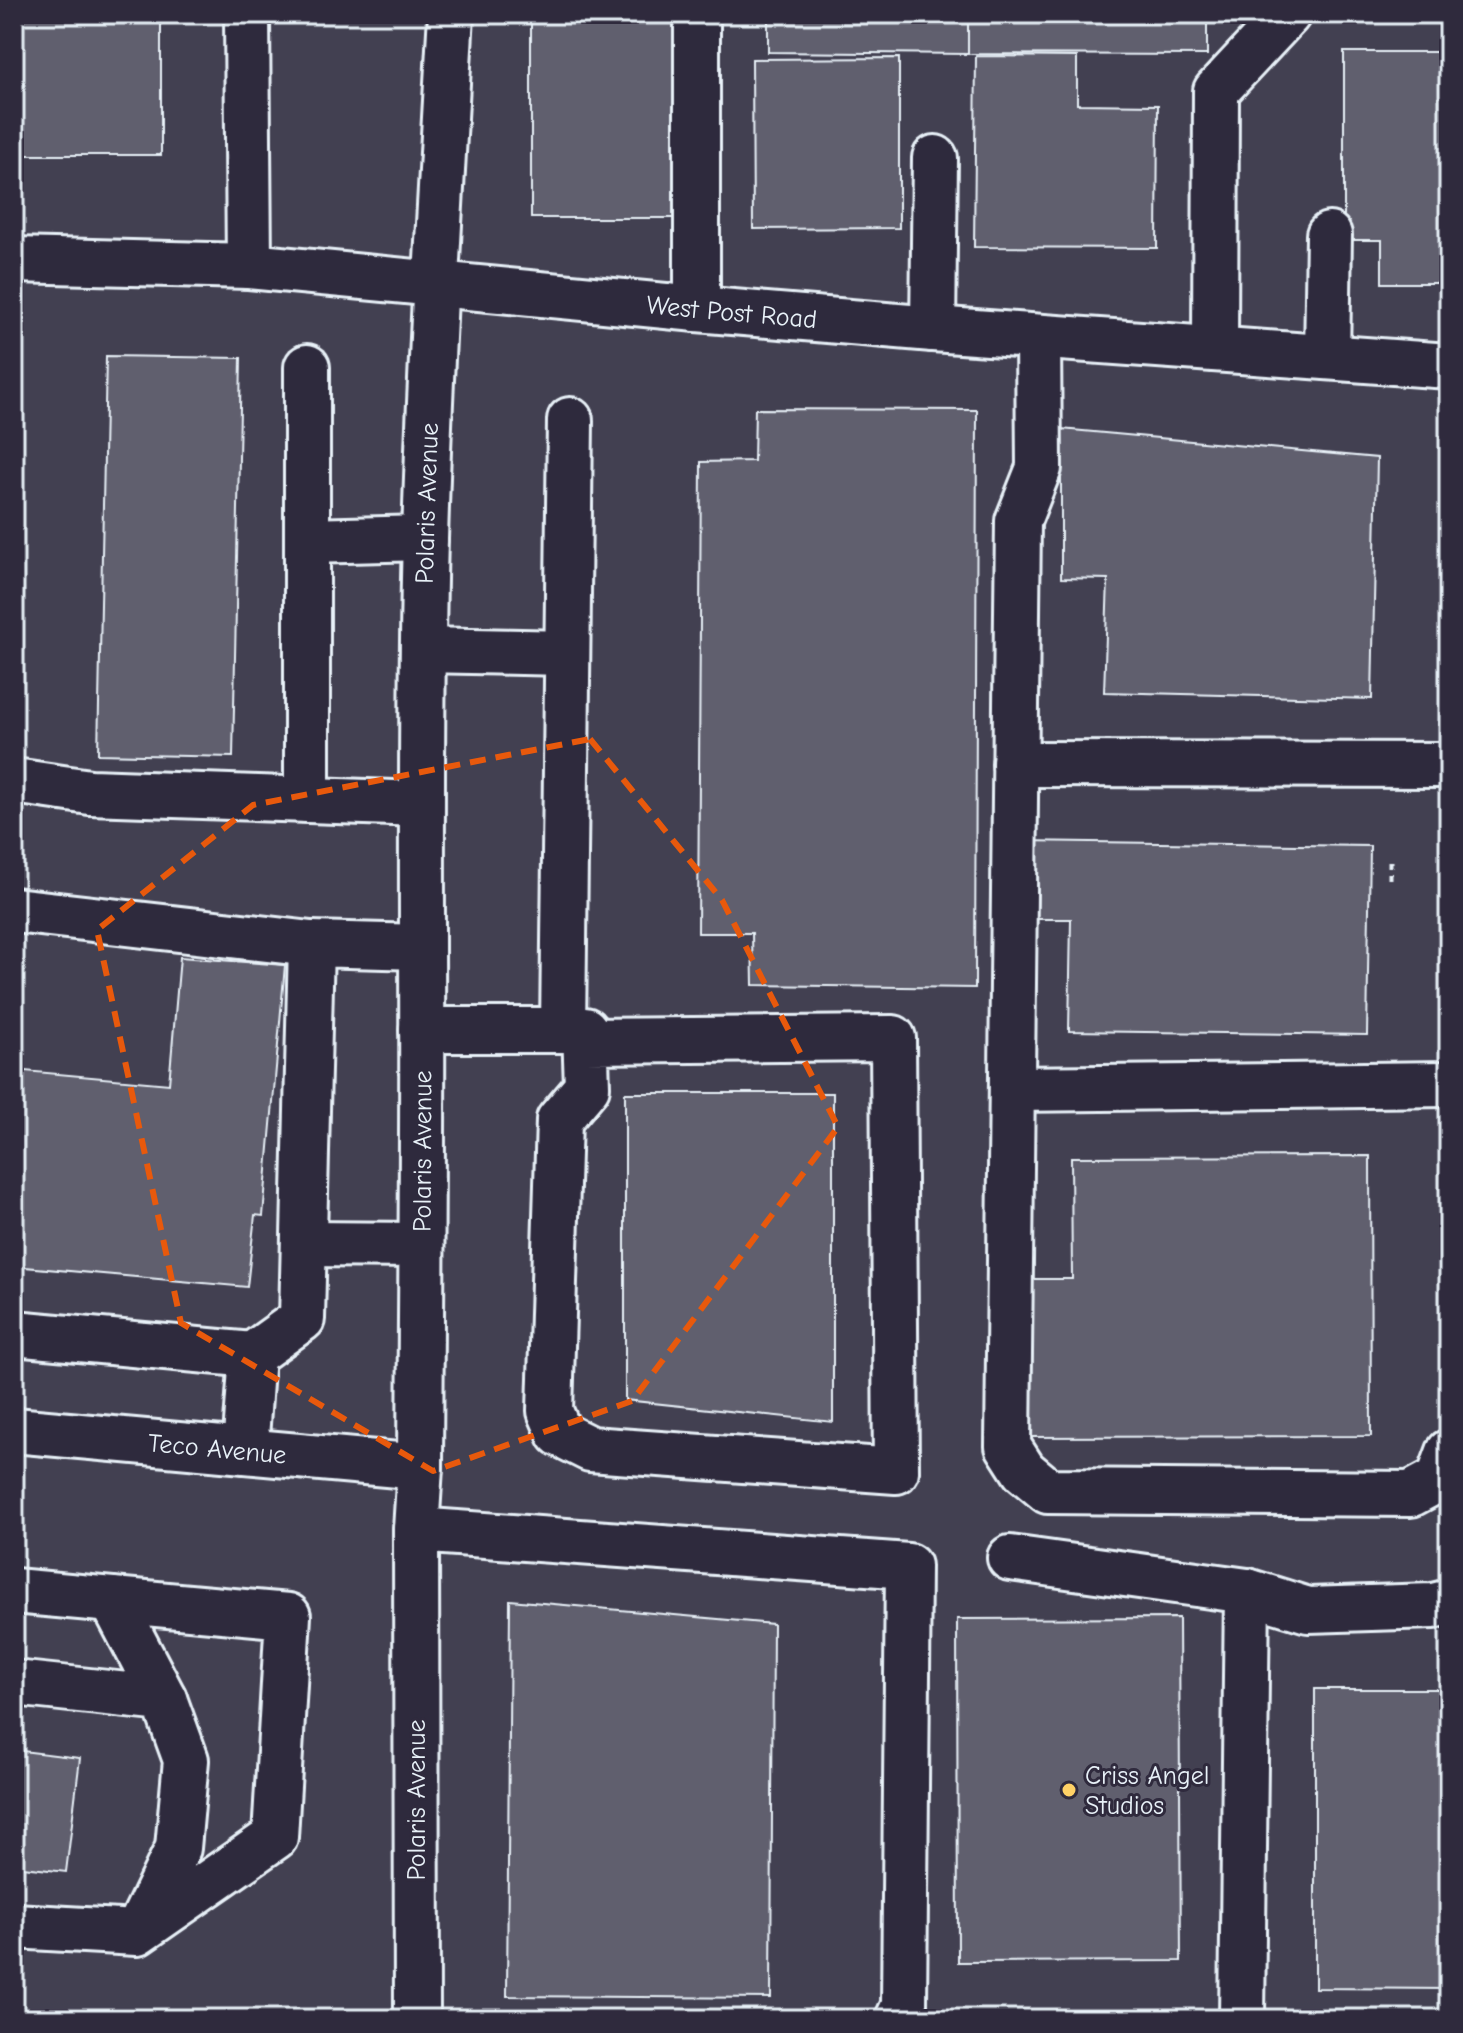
<svg xmlns="http://www.w3.org/2000/svg" width="1463" height="2033" font-family="'Comic Neue',sans-serif">
  <style>
    .built { fill: #433f51 }
    .building { fill: #605e6e; stroke: #e8f1f8; stroke-width: 2 }
    .lines { fill: none; stroke-linecap: round; stroke-linejoin: round }
    .minor-casing { stroke: #e8f1f8; stroke-width: 50 }
    .path { stroke: #e8f1f8; stroke-width: 5; stroke-dasharray: 6 6; stroke-linecap: butt }
    .minor { stroke: #2f2a3d; stroke-width: 44 }
    .marked { fill: none; stroke: #e8590c; stroke-width: 6; stroke-dasharray: 16 10; stroke-linejoin: round }
    .poi-dot { fill: #ffd166; stroke: #2f2a3d; stroke-width: 3 }
    .labels { text-anchor: middle; stroke-width: 6; stroke-linejoin: round; paint-order: stroke }
    .street-label { font-size: 26px; fill: #e8f1f8; stroke: #2f2a3d }
    .poi-label { font-size: 26px; fill: #e8f1f8; stroke: #2f2a3d; text-anchor: start }
  </style>
  <rect width="100%" height="100%" fill="#363244"/>
  <filter id="ink" filterUnits="userSpaceOnUse"><feTurbulence type="fractalNoise" baseFrequency=".0125" numOctaves="2"/><feDisplacementMap in="SourceGraphic" scale="16" xChannelSelector="R" yChannelSelector="G"/><feConvolveMatrix kernelMatrix="1 2 1 2 8 2 1 2 1" color-interpolation-filters="sRGB"/></filter>
  <g filter="url(#ink)">
    <!-- built -->
    <path class="built" d="M14 14H1449V2019H14Z"/>
    <!-- building -->
    <path class="building" d="M14 14H161V155H14Z
      M531 14H680V218H531Z
      M768 14H968V54L768 52Z
      M968 14H1207V55L968 54Z
      M1344 52H1449V283H1382V240H1344Z
      M976 56 1077 57V104L1158 105 1157 248 974 247Z
      M899 58V228L753 229 752 59Z
      M106 356 241 358 233 757 98 754Z
      M755 409 977 410 975 988 753 985 752 933H698L701 462 754 461Z
      M1061 429 1377 458 1372 699 1104 692 1108 579 1061 578Z
      M1021 841 1370 846 1367 1035 1069 1031 1071 919H1020Z
      M180 957 285 965 263 1216 255 1215 247 1287 14 1266V1070L169 1084Z
      M625 1093H833V1422L625 1400Z
      M1370 1156 1371 1436 1026 1437V1279H1072L1071 1157Z
      M510 1600 773 1624 771 1998 507 1996Z
      M1179 1618 1181 1961 958 1962 957 1619Z
      M1315 1689H1449V1989L1315 1988Z
      M14 1750 80 1758 66 1872 14 1866Z"/>
    <g class="lines">
      <defs>
        <g id="minor">
          <path d="M247 14 249 266"/>
          <path d="M697 14V309"/>
          <path id="s1" d="M14 260 249 266 697 309 933 329 1449 366"/>
          <path d="M933 329 935 158"/>
          <path d="M1038 337 1039 468 1018 521 1008 1446 1024 1471 1048 1491 1411 1494 1439 1479 1449 1452"/>
          <path d="M1215 349 1216 91 1288 14"/>
          <path d="M1327 357 1329 235"/>
          <path d="M307 367V800"/>
          <path d="M307 541 425 538"/>
          <path d="M423 650 567 653"/>
          <path d="M1015 764 1449 765"/>
          <path d="M14 781 90 792 421 804"/>
          <path d="M14 910 311 944"/>
          <path d="M422 1030H585L587 1087 559 1120 550 1411 560 1434 590 1449 896 1471 893 1038 585 1041"/>
          <path d="M563 1030 570 420"/>
          <path d="M1012 1089 1449 1084"/>
          <path d="M304 1244 421 1245"/>
          <path d="M14 1333 252 1355 245 1451"/>
          <path d="M252 1355 302 1319 311 944 422 947"/>
          <path id="s2" d="M14 1430 420 1467"/>
          <path d="M416 1530 908 1566 904 2006 898 2019"/>
          <path d="M1010 1558 1247 1591 1242 2019"/>
          <path d="M14 1591 288 1616 275 1837 137 1933 14 1926"/>
          <path d="M1247 1591 1308 1610 1433 1606 1449 1602"/>
          <path d="M112 1600 164 1699"/>
          <path d="M14 1683 164 1699 186 1760 178 1848 138 1931"/>
          <path id="s3" d="M417 2019 416 1530 420 1467C421 1295 423 1122 422 949 422 812 421 676 425 539 430 364 441 189 451 14"/>
        </g>
      </defs>
      <!-- minor casing -->
      <use href="#minor" class="minor-casing"/>
      <!-- path -->
      <path class="path" d="M1390 861V879"/>
      <!-- minor -->
      <use href="#minor" class="minor"/>
    </g>
  </g>
  <!-- marked area -->
  <path class="marked" d="M590 739 722 900 838 1127 632 1401 433 1471 181 1323 97 930 253 805Z"/>
  <!-- markers -->
  <circle class="poi-dot" cx="1069" cy="1790" r="8"/>
  <g class="labels">
    <!-- street labels -->
    <g class="street-label">
      <text dy="9" stroke="none"><textPath href="#s1" startOffset="720">West Post Road</textPath></text>
      <text dy="9" stroke="none"><textPath href="#s3" startOffset="1516">Polaris Avenue</textPath></text>
      <text dy="9" stroke="none"><textPath href="#s3" startOffset="868">Polaris Avenue</textPath></text>
      <text dy="9" stroke="none"><textPath href="#s2" startOffset="204">Teco Avenue</textPath></text>
      <text transform="translate(416 1800) rotate(-90)" y="9">Polaris Avenue</text>
    </g>
    <!-- poi labels -->
    <g class="poi-label">
      <text x="1085" y="1784">Criss Angel<tspan x="1085" dy="30">Studios</tspan></text>
    </g>
  </g>
  <!-- margin -->
  <rect width="1463" height="2033" fill="none" stroke="#2f2a3d" stroke-width="48"/>
  <rect x="24" y="24" width="1415" height="1985" fill="none" stroke="#e8f1f8" stroke-width="3" filter="url(#ink)"/>
</svg>
